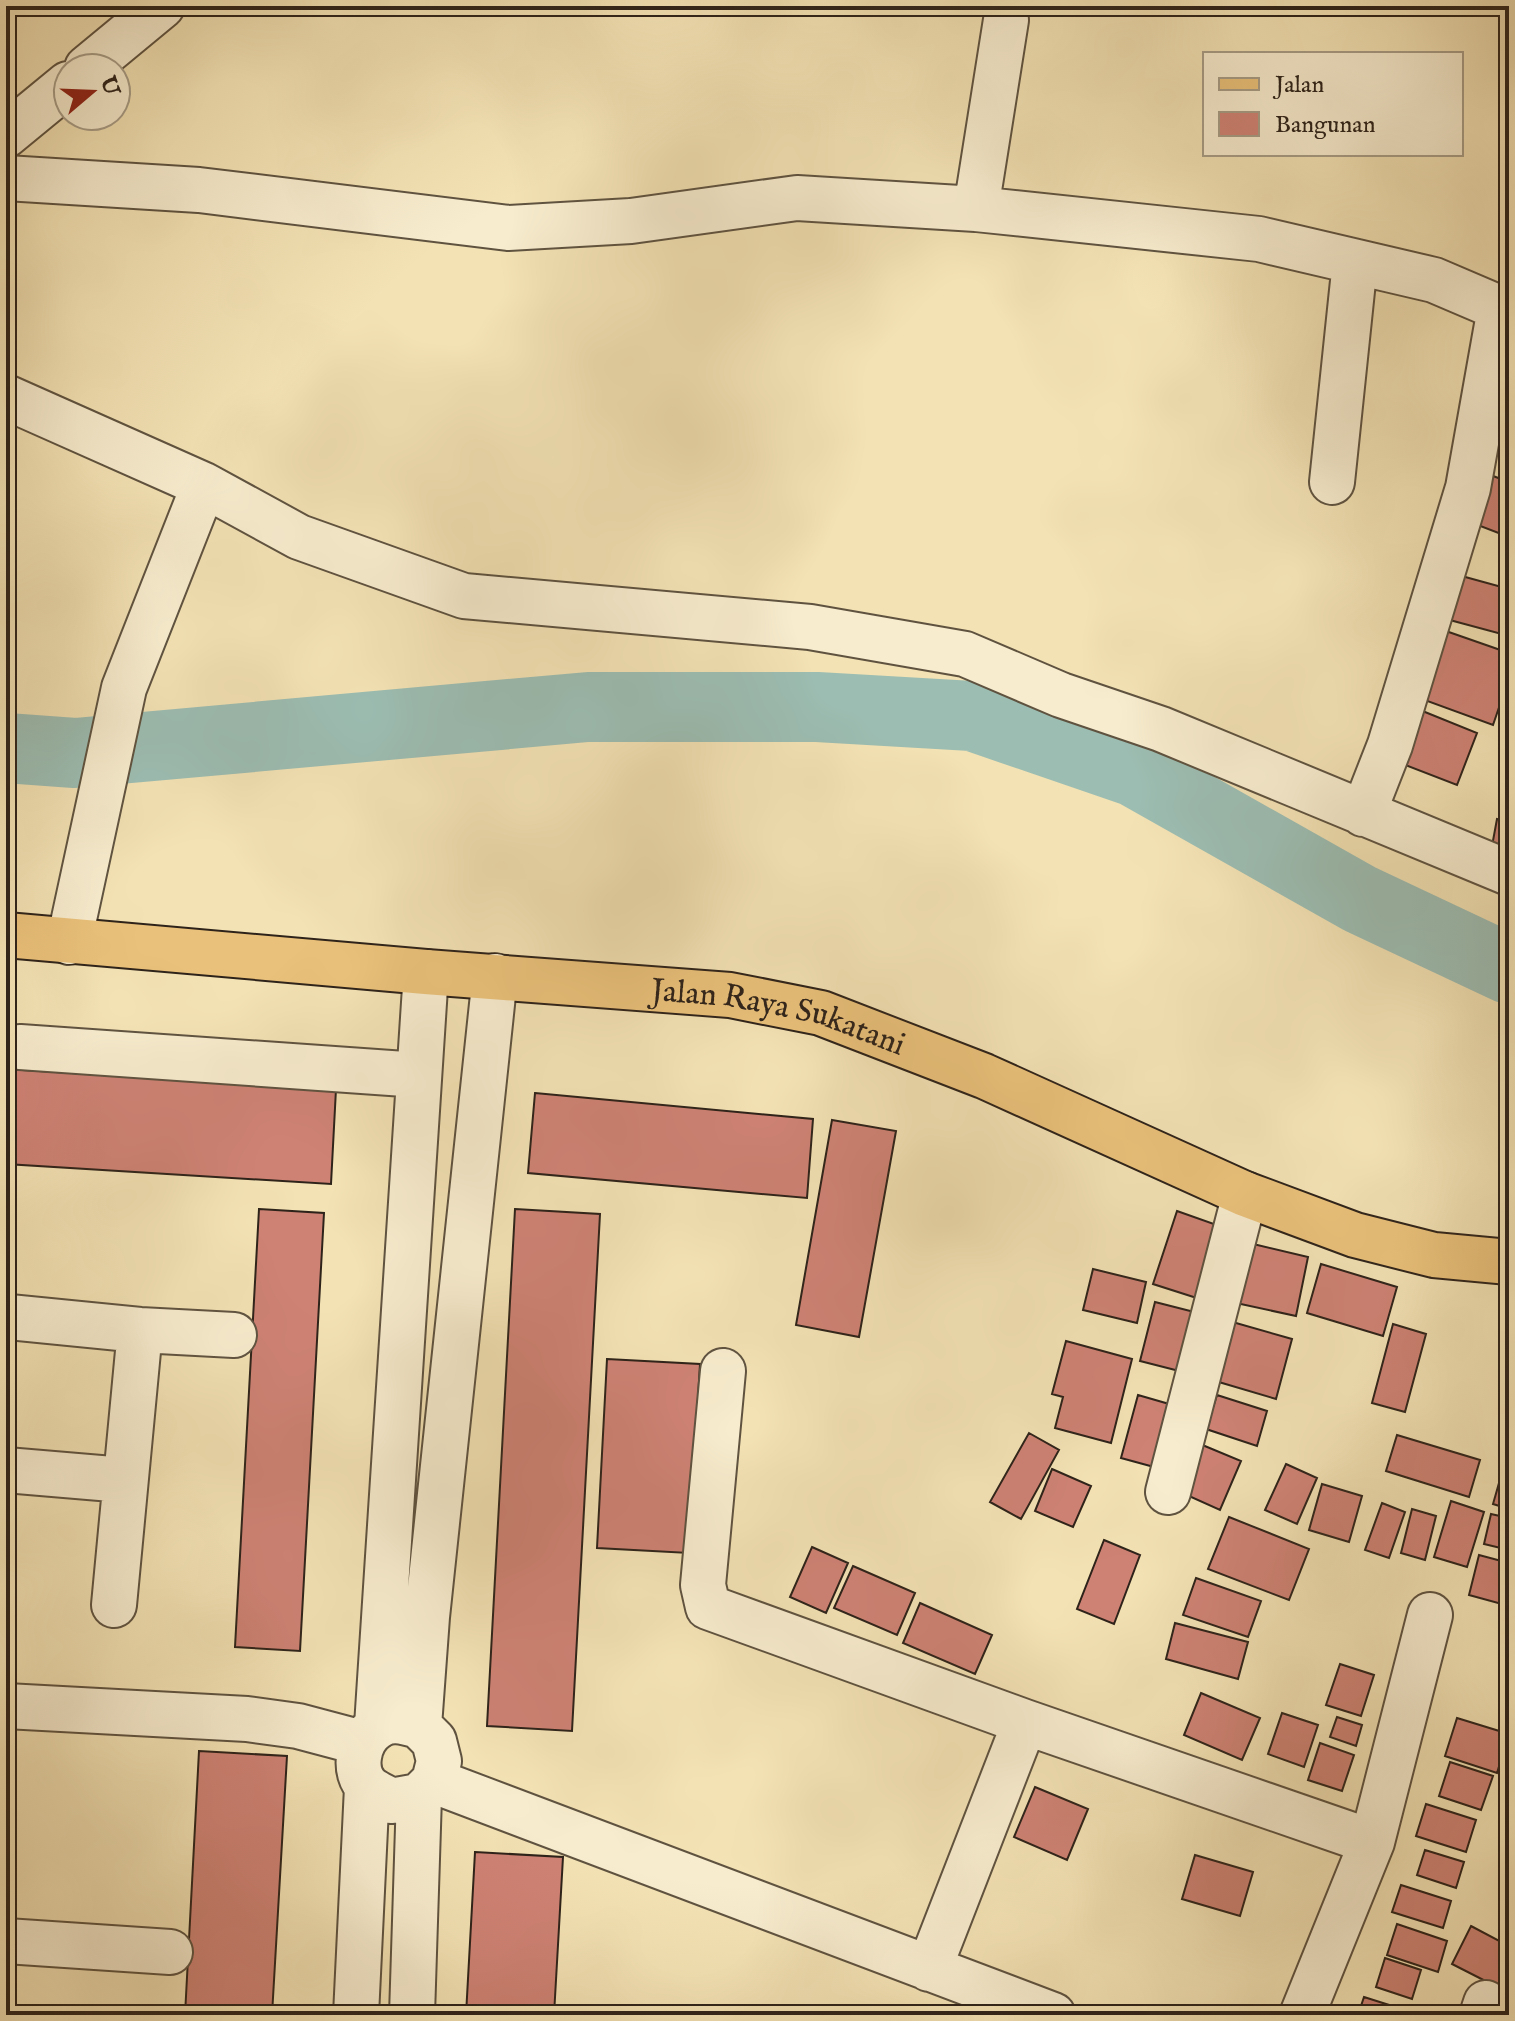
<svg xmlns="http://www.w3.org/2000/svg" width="1515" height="2021" font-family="'IM FELL English',serif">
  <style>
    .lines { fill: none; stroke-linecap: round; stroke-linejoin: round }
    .river { stroke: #9cbdb2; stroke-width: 70 }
    .building { fill: #ce8274; stroke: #2e231a; stroke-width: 2 }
    .minor-casing { stroke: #5f5340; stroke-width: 48 }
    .major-casing { stroke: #2e231a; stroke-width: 48 }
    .minor { stroke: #f7ecce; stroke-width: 44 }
    .major { stroke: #eac17a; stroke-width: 44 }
    .labels { text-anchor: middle; stroke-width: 8; stroke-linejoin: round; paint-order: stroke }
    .street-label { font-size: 32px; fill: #2e231a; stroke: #f7ecce }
  </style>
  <rect width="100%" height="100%" fill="#f3e2b4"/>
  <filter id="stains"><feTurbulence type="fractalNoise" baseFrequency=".0025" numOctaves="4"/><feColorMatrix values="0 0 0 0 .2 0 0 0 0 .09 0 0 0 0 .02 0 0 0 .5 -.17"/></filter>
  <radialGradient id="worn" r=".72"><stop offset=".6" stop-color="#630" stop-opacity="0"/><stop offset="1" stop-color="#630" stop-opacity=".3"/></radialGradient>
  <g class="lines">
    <!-- river -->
    <path class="river" d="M6 748 75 753 588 707H817L972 716 1135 772 1360 899 1509 969"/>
  </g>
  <!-- building -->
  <path class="building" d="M1493 476 1509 482V537L1475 524Z
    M1458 575 1509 589V636L1446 619Z
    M1443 630 1509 653V678L1493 725 1419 698Z
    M1420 710 1477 733 1457 785 1400 763Z
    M1497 819 1509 821V861L1490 857Z
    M6 1069 336 1089 331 1184 6 1164Z
    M535 1093 813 1119 807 1198 528 1173Z
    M832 1120 896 1131 859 1337 796 1325Z
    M259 1209 324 1213 300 1651 235 1647Z
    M515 1209 600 1214 572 1731 487 1726Z
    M1177 1211 1231 1230 1206 1301 1153 1284Z
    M1249 1243 1308 1257 1296 1316 1236 1303Z
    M1321 1264 1397 1287 1383 1336 1307 1313Z
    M1093 1269 1146 1282 1137 1323 1083 1310Z
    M1155 1302 1206 1315 1191 1374 1140 1361Z
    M1229 1321 1292 1339 1276 1399 1212 1380Z
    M1393 1324 1426 1334 1405 1412 1372 1403Z
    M1066 1341 1132 1359 1111 1443 1055 1428 1063 1397 1052 1394Z
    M607 1359 700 1364 689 1553 597 1548Z
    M1138 1395 1183 1408 1165 1470 1121 1458Z
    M1217 1395 1267 1411 1257 1446 1206 1429Z
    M1029 1433 1059 1450 1021 1519 990 1502Z
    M1397 1435 1480 1460 1469 1497 1386 1471Z
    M1200 1444 1241 1461 1220 1510 1180 1492Z
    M1286 1464 1317 1478 1297 1524 1265 1510Z
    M1052 1469 1091 1486 1073 1527 1035 1511Z
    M1501 1476 1509 1478V1509L1493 1504Z
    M1322 1484 1362 1496 1349 1542 1309 1530Z
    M1451 1501 1484 1512 1467 1567 1434 1557Z
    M1382 1503 1405 1512 1389 1558 1365 1550Z
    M1412 1509 1436 1516 1425 1560 1401 1553Z
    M1491 1514 1509 1518V1550L1484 1544Z
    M1229 1517 1309 1549 1289 1600 1208 1569Z
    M1104 1540 1140 1555 1114 1624 1077 1609Z
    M812 1547 848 1563 826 1613 790 1597Z
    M1479 1555 1509 1563V1606L1469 1595Z
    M853 1566 915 1593 897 1635 834 1608Z
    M1196 1578 1261 1601 1248 1637 1183 1615Z
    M920 1603 992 1635 975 1674 903 1643Z
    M1175 1623 1248 1642 1238 1679 1166 1659Z
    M1340 1664 1374 1675 1361 1716 1326 1705Z
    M1201 1693 1260 1718 1242 1760 1184 1735Z
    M1282 1713 1318 1725 1304 1767 1268 1754Z
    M1337 1717 1362 1725 1356 1746 1330 1737Z
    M1457 1718 1509 1734 1497 1773 1445 1756Z
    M1320 1743 1354 1755 1342 1791 1308 1780Z
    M199 1751 287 1756 272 2015H185Z
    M1450 1762 1493 1776 1481 1810 1439 1796Z
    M1035 1787 1088 1809 1067 1860 1014 1837Z
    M1426 1804 1476 1820 1466 1852 1416 1836Z
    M1425 1850 1464 1862 1456 1888 1417 1875Z
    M475 1852 563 1857 554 2015H466Z
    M1195 1855 1253 1872 1240 1916 1182 1899Z
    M1401 1885 1451 1901 1443 1928 1392 1912Z
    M1397 1924 1447 1941 1438 1972 1387 1955Z
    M1471 1926 1509 1946V1993L1452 1964Z
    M1385 1958 1421 1970 1412 1999 1376 1987Z
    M1364 1997 1405 2010 1404 2015H1358Z
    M6 2012 108 2015H6Z"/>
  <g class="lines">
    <defs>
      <path id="minor" d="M87 68 162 6
        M6 135 68 84
        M6 178 199 190 508 228 631 221 797 198 976 209 1259 239 1434 280 1509 312
        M976 209 1006 20
        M6 397 204 485 299 537 464 596 810 627 965 654 1061 695 1161 729 1509 873
        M1332 482 1355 262
        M1363 814 1390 745 1468 488 1500 308
        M69 942 124 688 204 485
        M20 1047 419 1075
        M9 1317 140 1330 234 1335
        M723 1371 703 1585 708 1607 1025 1722 1372 1842
        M6 1470 124 1480
        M1168 1492 1245 1194
        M114 1605 140 1330
        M6 1706 247 1719 298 1726 362 1743
        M377 1726 426 972
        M419 1726C405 1722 390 1717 377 1727 358 1739 351 1772 369 1788 375 1793 385 1797 391 1801L419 1796 434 1781 439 1761 434 1741 419 1726 427 1617 495 976
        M434 1781 1053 2015
        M6 1941 170 1952
        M929 1969 1025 1722
        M356 2015 367 1787
        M412 2015 419 1796
        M1302 2015 1372 1842 1430 1615
        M1482 2015 1486 2003"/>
      <g id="major">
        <path id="s1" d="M6 935 426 972 730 995 821 1013 984 1076 1245 1194 1355 1235 1434 1255 1509 1262"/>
      </g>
    </defs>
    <!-- minor casing -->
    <use href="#minor" class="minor-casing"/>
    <!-- major casing -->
    <use href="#major" class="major-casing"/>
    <!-- minor -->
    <use href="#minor" class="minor"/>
    <!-- major -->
    <use href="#major" class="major"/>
  </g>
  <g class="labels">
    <!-- street labels -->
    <g class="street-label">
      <text dy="11" stroke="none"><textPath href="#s1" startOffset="778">Jalan Raya Sukatani</textPath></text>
    </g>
  </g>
  <!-- margin -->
  <rect width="1515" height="2021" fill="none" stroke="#f3e2b4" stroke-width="32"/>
  <rect x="8" y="8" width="1499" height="2005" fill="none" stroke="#2e231a" stroke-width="4"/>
  <rect x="16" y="16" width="1483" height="1989" fill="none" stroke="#2e231a" stroke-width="2"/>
  <!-- legend -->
  <rect x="1203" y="52" width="260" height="104" fill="#f7ecce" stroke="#a79c86" stroke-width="2"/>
  <rect x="1219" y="78" width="40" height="12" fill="#eac17a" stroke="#a79c86" stroke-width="2"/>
  <text x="1275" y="92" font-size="24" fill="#2e231a">Jalan</text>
  <rect x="1219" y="112" width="40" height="24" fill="#ce8274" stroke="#a79c86" stroke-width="2"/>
  <text x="1275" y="132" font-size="24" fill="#2e231a">Bangunan</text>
  <!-- north arrow -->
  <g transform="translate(92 92) rotate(71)"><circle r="38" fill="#f7ecce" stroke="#a79c86" stroke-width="2"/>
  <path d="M0-6L14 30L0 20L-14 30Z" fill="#8f2418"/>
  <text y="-12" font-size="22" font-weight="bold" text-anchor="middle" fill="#2e231a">U</text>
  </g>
  <rect width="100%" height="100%" filter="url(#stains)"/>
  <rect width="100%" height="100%" fill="url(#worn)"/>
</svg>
